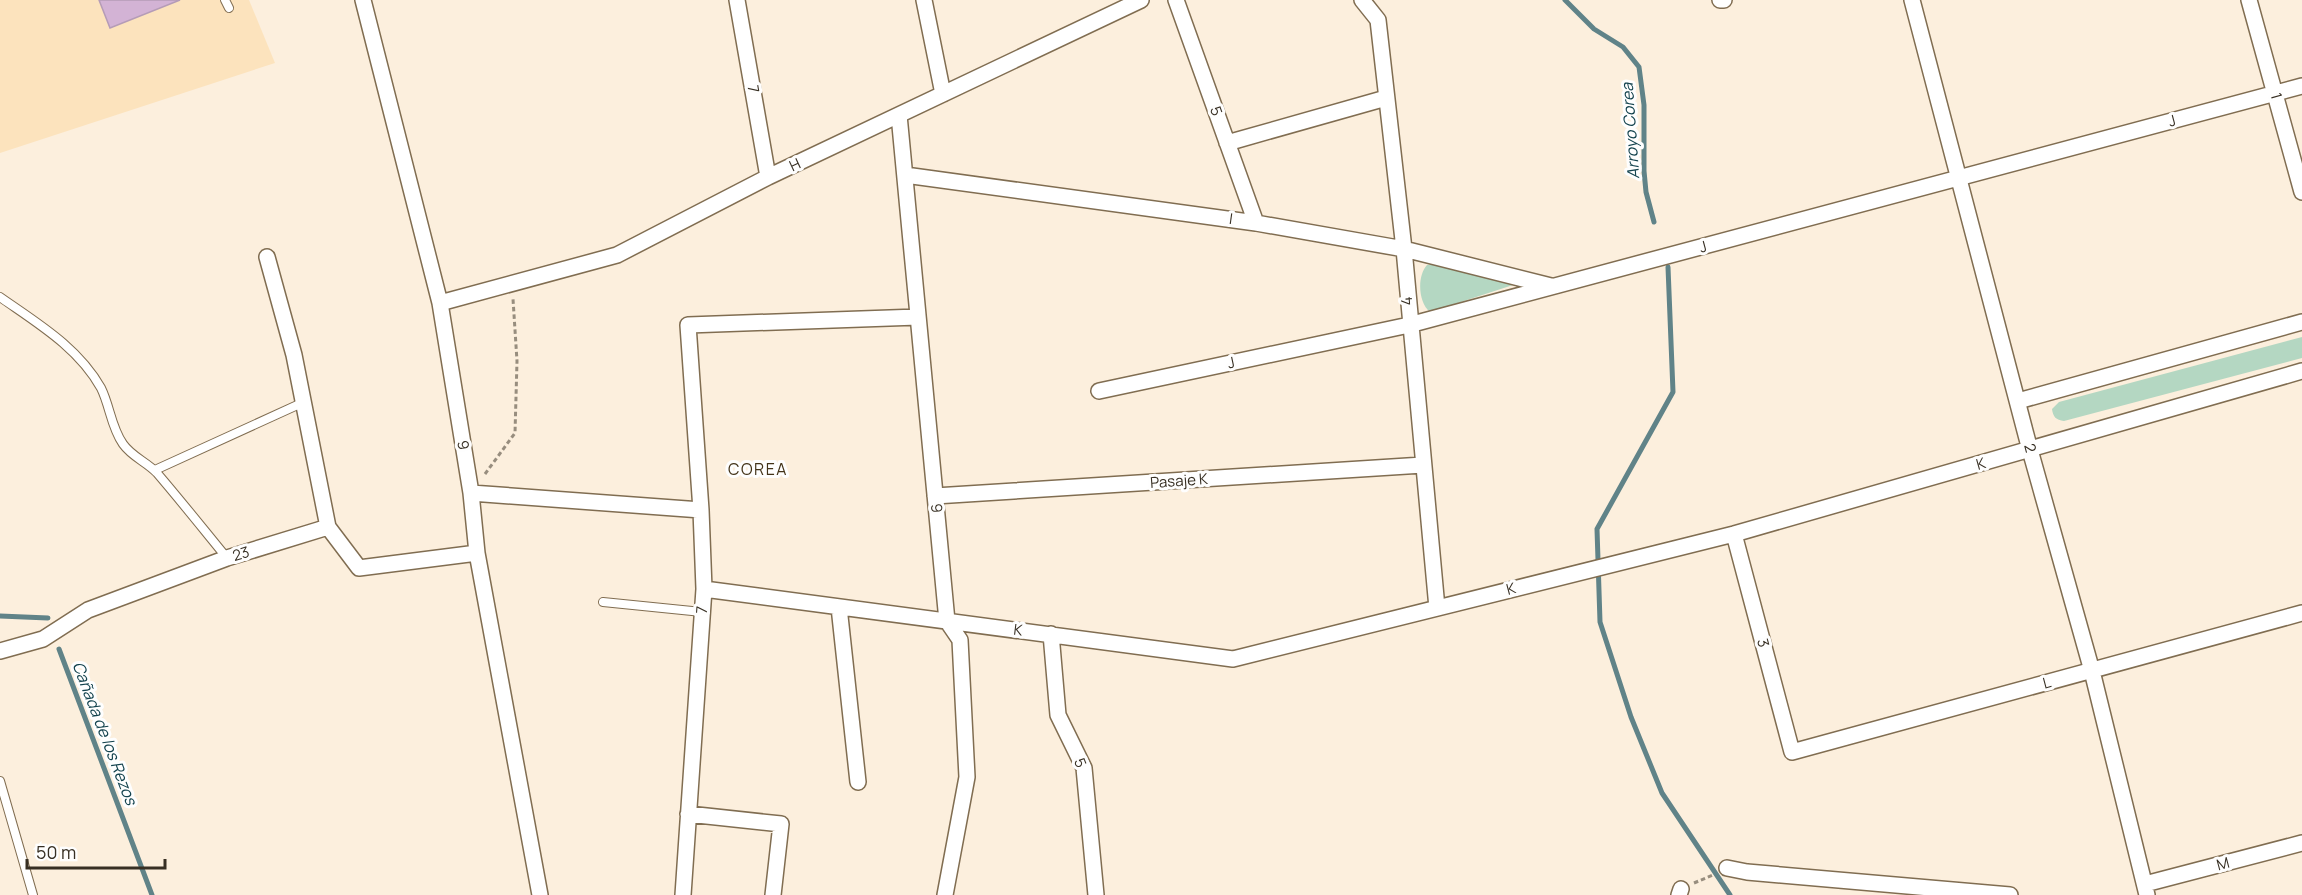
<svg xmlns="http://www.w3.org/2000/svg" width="2302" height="895" font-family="Manrope,sans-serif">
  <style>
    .built { fill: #fce3bd }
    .green { fill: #b4d7c2 }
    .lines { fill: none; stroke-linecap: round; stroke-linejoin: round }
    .stream { stroke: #608388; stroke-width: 5 }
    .building { fill: #d3b3d5; stroke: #b59cb7; stroke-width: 1.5 }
    .lane-casing { stroke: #806d51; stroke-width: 10 }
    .street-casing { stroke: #806d51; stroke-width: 18 }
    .path { stroke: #978d7e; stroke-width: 3; stroke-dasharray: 4.5 3; stroke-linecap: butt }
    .lane { stroke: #fff; stroke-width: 8 }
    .street { stroke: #fff; stroke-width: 15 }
    .labels { text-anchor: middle; stroke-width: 6; stroke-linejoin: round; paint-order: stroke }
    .street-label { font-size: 15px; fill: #372f23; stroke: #fefefe }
    .water-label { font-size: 16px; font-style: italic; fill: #14434e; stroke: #fefefe }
    .neighbourhood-label { font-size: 16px; letter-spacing: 1.5px; fill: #433318; stroke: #fefefe }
  </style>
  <rect width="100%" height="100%" fill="#fcefdd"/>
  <!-- built -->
  <path class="built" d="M0 0H249L275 63 0 153Z"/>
  <!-- green -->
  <path class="green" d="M1434 264 1513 285 1430 312C1418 302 1417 276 1427 265Z
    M2302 337V358L2064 421C2056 420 2053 417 2052 409L2059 402Z"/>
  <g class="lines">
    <!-- stream -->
    <path class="stream" d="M1565 0 1594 29 1623 47 1639 67 1644 105V171L1646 192 1654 222
      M1668 267 1673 392 1597 529 1600 622 1631 717 1662 793 1730 895
      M0 616 48 618
      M59 649 152 895"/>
  </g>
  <!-- building -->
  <path class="building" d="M99 0H180L110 28Z"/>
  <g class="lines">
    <defs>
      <path id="lane" d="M225 0 229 8
        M0 297C37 323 78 347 101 388 110 406 111 427 123 444 132 457 147 462 157 473 181 501 204 530 227 558
        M155 470 304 402
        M603 602 702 612
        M0 781 33 895"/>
      <path id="street" d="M363 0 440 303 471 493 477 553 540 895
        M737 0 768 177
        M924 0 943 94
        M1176 0 1256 223
        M1362 0 1378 20 1404 249 1437 608
        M1720 0H1724
        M1912 0 2030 450 2092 671 2147 895
        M2249 0 2302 192
        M899 115 947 621 960 640 967 777 945 895
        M1227 143 1386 98
        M905 175 1256 223 1404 249 1551 286
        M267 257 294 355 328 527
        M440 303 617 255 768 177 1141 0
        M1099 391 1409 325 2302 86
        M2018 401 2302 322
        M471 493 701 510
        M935 496 1423 465
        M1734 534 1792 752 2302 613
        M704 589 1233 659 1734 534 2302 371
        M839 607 858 782
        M1051 634 1058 715 1084 768 1096 895
        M0 651 43 639 88 610 227 558 328 527 359 568 477 553
        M688 814 781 824 773 895
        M1727 868 1747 872 2010 895
        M2145 884 2302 843
        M683 895 704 589 701 510 688 325 918 317
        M1679 895 1681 889"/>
    </defs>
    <!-- lane casing -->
    <use href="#lane" class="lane-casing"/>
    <!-- street casing -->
    <use href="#street" class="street-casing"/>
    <!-- path -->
    <path class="path" d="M485 474 515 433 517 361 513 299
      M1694 883 1713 875"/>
    <!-- lane -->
    <use href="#lane" class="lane"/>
    <!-- street -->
    <use href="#street" class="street"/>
  </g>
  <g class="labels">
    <!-- street labels -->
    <g class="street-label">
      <text transform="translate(753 89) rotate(80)" y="5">7</text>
      <text transform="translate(2276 96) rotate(75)" y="5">1</text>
      <text transform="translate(1216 111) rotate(70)" y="5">5</text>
      <text transform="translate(2172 121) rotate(-15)" y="5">J</text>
      <text transform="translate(795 165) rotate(-25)" y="5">H</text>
      <text transform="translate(1231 219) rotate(8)" y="5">I</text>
      <text transform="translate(1703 247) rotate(-15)" y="5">J</text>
      <text transform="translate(1407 301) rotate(-94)" y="5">4</text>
      <text transform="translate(1231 363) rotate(-12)" y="5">J</text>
      <text transform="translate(463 445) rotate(81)" y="5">9</text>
      <text transform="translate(2030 448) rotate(75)" y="5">2</text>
      <text transform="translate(1981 464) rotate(-16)" y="5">K</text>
      <text transform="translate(1179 481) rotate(-4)" y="5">Pasaje K</text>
      <text transform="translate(937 508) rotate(-95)" y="5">6</text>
      <text transform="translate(241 554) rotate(-17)" y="5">23</text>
      <text transform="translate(1511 589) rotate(-15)" y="5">K</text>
      <text transform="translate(702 610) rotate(-86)" y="5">7</text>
      <text transform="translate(1018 630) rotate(7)" y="5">K</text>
      <text transform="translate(1763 643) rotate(75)" y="5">3</text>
      <text transform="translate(2047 683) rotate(-15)" y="5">L</text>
      <text transform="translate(1080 763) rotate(68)" y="5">5</text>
      <text transform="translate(2223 864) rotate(-15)" y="5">M</text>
    </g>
    <!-- water labels -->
    <g class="water-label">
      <text transform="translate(1630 131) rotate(-94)" y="6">Arroyo Corea</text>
      <text transform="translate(105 733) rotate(69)" y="6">Cañada de los Rezos</text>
    </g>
    <!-- neighbourhood labels -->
    <g class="neighbourhood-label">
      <text x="758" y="475">COREA</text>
    </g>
  </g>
  <!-- scale -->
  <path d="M27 859v9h138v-9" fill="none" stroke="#372f23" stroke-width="3"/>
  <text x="36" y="859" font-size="18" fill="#372f23" stroke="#fefefe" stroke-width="4.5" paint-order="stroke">50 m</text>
</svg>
